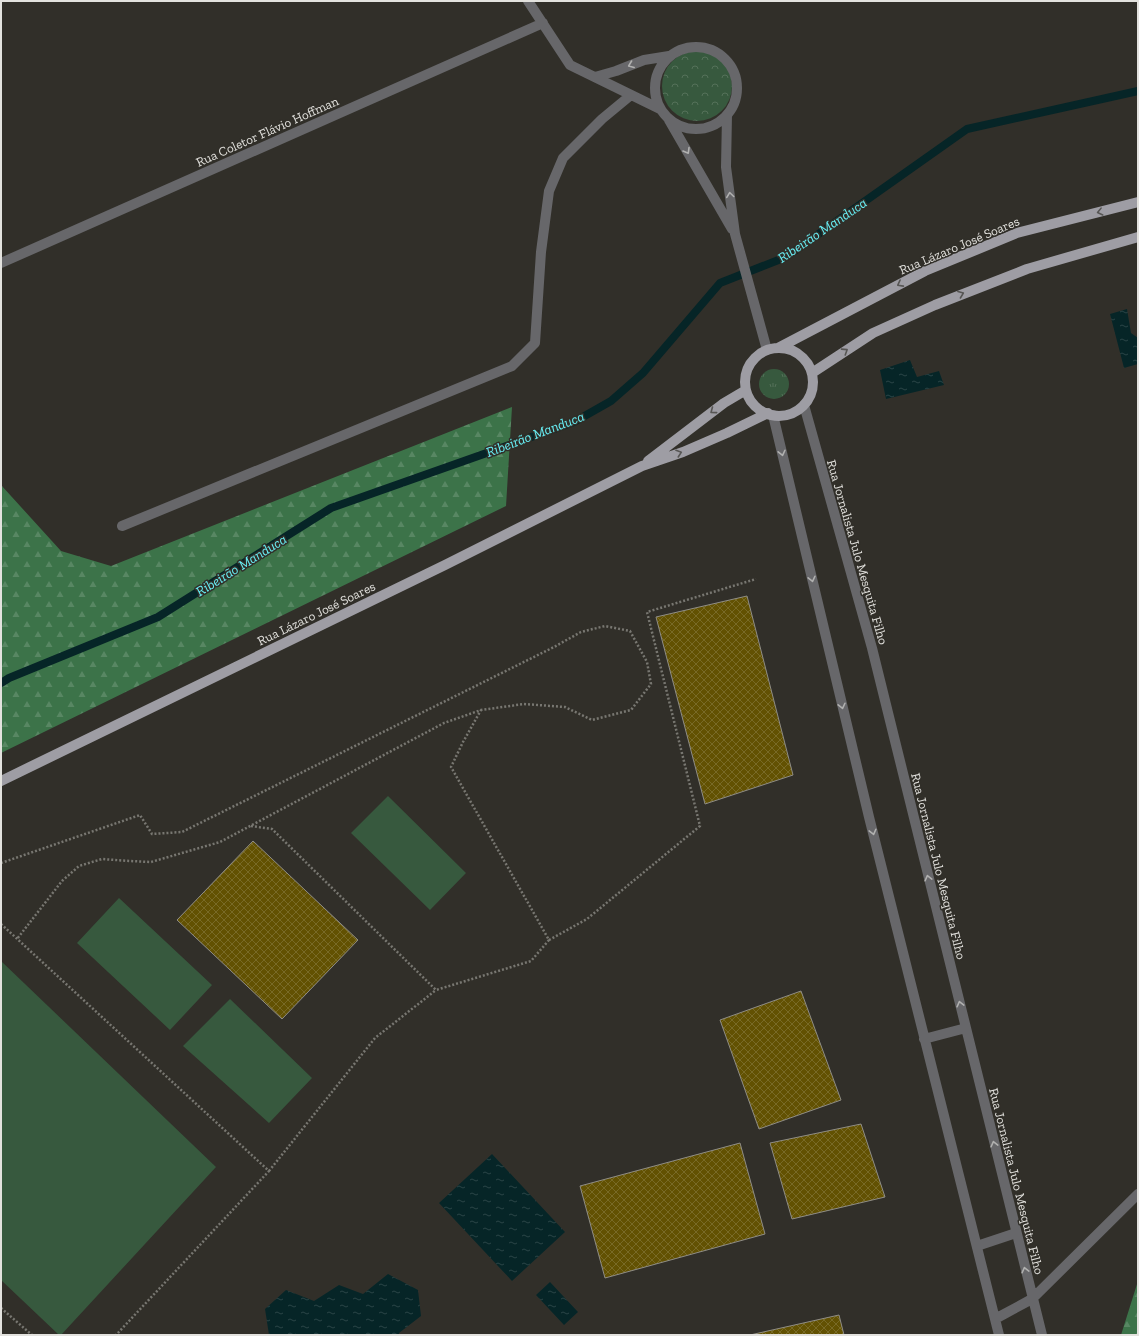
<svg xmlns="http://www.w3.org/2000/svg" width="1139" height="1336" font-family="'Zilla Slab',serif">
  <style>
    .grass { fill: url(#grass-tufts) }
    .forest { fill: url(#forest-firs) }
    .park { fill: url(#park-crowns) }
    .pitch { fill: #37593e }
    .water { fill: url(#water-ripples) }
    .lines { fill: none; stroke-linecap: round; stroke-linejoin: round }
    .stream { stroke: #062527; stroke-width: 8 }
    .building { fill: url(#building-cross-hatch); stroke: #8f8d86 }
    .path { stroke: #787771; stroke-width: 2.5; stroke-dasharray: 2 2; stroke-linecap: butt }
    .minor { stroke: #67676a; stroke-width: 10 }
    .major { stroke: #9e9da4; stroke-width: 10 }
    .oneway { stroke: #b1b1b0 }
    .oneway2 { stroke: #575654 }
    .labels { text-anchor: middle; stroke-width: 3; stroke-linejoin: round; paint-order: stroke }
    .street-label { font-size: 13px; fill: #e3e2de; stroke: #312f29 }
    .water-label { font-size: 14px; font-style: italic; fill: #68f1f7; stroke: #312f29 }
  </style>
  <defs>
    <pattern id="grass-tufts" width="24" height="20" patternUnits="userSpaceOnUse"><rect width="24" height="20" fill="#37593e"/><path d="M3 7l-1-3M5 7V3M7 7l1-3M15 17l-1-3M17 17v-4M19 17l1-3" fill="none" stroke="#547159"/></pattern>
    <pattern id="forest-firs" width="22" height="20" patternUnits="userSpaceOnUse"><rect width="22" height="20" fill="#3c7349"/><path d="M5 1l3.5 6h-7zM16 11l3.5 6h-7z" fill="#588763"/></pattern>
    <pattern id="park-crowns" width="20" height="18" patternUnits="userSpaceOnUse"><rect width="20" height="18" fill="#37593e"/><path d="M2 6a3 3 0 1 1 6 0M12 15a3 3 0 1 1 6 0" fill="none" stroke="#547159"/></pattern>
    <pattern id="water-ripples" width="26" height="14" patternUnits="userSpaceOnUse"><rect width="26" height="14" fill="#062527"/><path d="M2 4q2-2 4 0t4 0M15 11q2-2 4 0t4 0" fill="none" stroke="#2a4446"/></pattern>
    <pattern id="building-cross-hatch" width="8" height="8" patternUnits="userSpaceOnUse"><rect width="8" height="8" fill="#625102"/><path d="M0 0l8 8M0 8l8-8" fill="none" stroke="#786a26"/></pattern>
  </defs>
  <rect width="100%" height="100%" fill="#312f29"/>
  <!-- grass -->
  <path class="grass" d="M759 384a15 15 0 1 1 30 0a15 15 0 1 1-30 0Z"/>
  <!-- forest -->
  <path class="forest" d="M512 407 506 506 1 753V485L61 551 111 566Z
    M1138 1281V1335H1121Z"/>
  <!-- park -->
  <path class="park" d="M662 86a35 35 0 1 1 70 0a35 35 0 1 1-70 0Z"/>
  <!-- pitch -->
  <path class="pitch" d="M388 796 466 873 430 910 351 833Z
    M119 898 212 985 170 1030 77 943Z
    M1 961 216 1167 61 1335H59L1 1280Z
    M230 999 312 1078 269 1123 183 1046Z"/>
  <!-- water -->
  <path class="water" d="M1127 309 1131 333 1138 338V364L1124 368 1110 314Z
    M910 360 917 377 939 371 944 385 886 399 880 370Z
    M492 1154 565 1232 512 1281 439 1203Z
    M388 1274 418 1290 421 1316 399 1333V1335H269L265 1309 286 1290 314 1301 339 1285 363 1294Z
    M550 1282 578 1312 564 1325 536 1295Z"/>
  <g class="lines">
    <!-- stream -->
    <path class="stream" d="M1 683 9 678 158 617 331 508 574 422 611 401 643 373 720 283 786 257 967 129 1138 91"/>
  </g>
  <!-- building -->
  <path class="building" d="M747 596 793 775 705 804 656 617Z
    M253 841 358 940 282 1019 177 920Z
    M801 991 841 1100 759 1129 720 1020Z
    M861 1124 885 1197 792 1219 770 1143Z
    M740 1143 765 1234 605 1278 580 1186Z
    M839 1315 844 1335H750Z"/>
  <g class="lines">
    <!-- path -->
    <path class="path" d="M251 826 272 829 436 990 531 961 549 940 451 767 463 742 481 710
      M1 863 140 815 152 834 182 832 554 647 581 632 605 626 630 631 647 662 651 684 631 710 592 720 565 707 524 704 481 710 444 723 220 842 151 862 129 861 102 859 79 866 62 881 17 939
      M1 924 269 1171 116 1335
      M549 940 587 919 700 826 647 612 756 579
      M269 1171 375 1038 436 990
      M1 1308 32 1335"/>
    <!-- minor -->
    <path class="minor" d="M528 1 570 65 660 109
      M655 88a41 41 0 1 1 82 0a41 41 0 1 1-82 0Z
      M595 77 616 71 644 60 669 56
      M727 115 726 167 735 234 767 350
      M669 120 732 229
      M1 263 543 23
      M804 405 872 648 1042 1335
      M773 415 869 817 999 1335
      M122 526 512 366 535 343 541 252 549 191 563 158 602 119 631 95
      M924 1039 966 1028
      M977 1246 1016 1233
      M995 1319 1032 1299 1138 1194"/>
    <!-- major -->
    <path class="major" d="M778 348 925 271 1017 233 1138 202
      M745 382a34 34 0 1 1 68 0a34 34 0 1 1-68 0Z
      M812 373 873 333 935 305 1027 269 1138 237
      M648 461 724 403 746 390
      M1 781 445 565 642 466 683 452 727 433 768 413"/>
  </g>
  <!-- one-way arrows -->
  <defs><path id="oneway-chevron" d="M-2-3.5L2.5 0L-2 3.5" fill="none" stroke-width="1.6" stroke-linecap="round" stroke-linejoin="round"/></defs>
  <g class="oneway">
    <use href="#oneway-chevron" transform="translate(631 65) rotate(159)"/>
    <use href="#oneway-chevron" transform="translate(687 151) rotate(60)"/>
    <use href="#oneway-chevron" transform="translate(730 195) rotate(-98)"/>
    <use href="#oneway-chevron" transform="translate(782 453) rotate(77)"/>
    <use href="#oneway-chevron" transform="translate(812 579) rotate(77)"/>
    <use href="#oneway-chevron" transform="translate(842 706) rotate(77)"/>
    <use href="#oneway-chevron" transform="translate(873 832) rotate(76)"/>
    <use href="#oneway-chevron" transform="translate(928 878) rotate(-104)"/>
    <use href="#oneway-chevron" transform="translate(960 1004) rotate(-104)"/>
    <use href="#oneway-chevron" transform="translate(994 1144) rotate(-104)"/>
    <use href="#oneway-chevron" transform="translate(1025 1270) rotate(-104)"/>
  </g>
  <g class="oneway2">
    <use href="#oneway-chevron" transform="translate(1100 212) rotate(166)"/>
    <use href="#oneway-chevron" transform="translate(900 284) rotate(152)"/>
    <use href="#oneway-chevron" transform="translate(961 294) rotate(-21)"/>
    <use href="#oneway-chevron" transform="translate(845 351) rotate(-33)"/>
    <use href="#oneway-chevron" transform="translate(713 411) rotate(143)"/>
    <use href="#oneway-chevron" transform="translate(679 453) rotate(-19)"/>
  </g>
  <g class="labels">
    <!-- street labels -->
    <g class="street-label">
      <text transform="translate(267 131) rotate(-24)" y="5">Rua Coletor Flávio Hoffman</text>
      <text transform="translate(959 245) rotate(-23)" y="5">Rua Lázaro José Soares</text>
      <text transform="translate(858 552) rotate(74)" y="5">Rua Jornalista Julo Mesquita Filho</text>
      <text transform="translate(316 613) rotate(-26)" y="5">Rua Lázaro José Soares</text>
      <text transform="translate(939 866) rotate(76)" y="5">Rua Jornalista Julo Mesquita Filho</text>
      <text transform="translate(1017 1181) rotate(76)" y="5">Rua Jornalista Julo Mesquita Filho</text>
    </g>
    <!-- water labels -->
    <g class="water-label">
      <text transform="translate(822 230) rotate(-34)" y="5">Ribeirão Manduca</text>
      <text transform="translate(535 434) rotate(-21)" y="5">Ribeirão Manduca</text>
      <text transform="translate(241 565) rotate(-32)" y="5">Ribeirão Manduca</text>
    </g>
  </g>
  <!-- border -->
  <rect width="1139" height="1336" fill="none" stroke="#e3e2de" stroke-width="4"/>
</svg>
